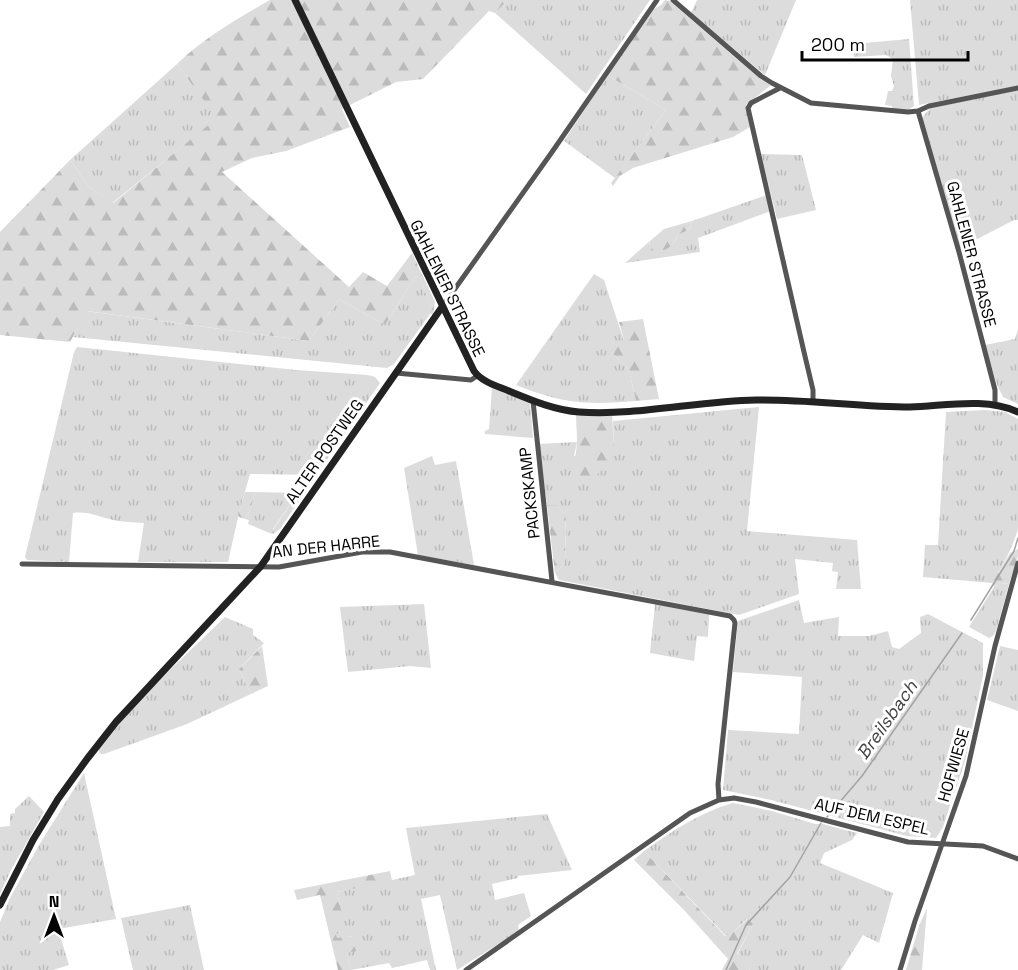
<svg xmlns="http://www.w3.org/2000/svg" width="1018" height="970" font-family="'Space Grotesk',sans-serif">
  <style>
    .grass { fill: url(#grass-tufts) }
    .forest { fill: url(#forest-firs) }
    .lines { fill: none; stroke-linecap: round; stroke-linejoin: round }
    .stream { stroke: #a3a3a3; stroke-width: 1.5 }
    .street { stroke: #555; stroke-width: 5 }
    .secondary { stroke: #222; stroke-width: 7 }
    .labels { text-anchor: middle; stroke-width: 6; stroke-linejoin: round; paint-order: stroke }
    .street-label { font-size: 16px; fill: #000; stroke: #fff }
    .water-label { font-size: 18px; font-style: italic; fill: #444; stroke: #fff }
  </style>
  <defs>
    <pattern id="grass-tufts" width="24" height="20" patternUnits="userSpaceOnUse" patternTransform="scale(1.5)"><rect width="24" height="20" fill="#dcdcdc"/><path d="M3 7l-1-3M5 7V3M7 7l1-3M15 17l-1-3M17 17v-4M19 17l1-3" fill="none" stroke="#bbb"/></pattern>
    <pattern id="forest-firs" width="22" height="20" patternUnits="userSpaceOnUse" patternTransform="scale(1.5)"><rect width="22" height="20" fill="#dcdcdc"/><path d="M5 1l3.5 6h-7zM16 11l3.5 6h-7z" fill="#bbb"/></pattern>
  </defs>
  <rect width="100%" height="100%" fill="#fff"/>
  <!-- grass -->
  <path class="grass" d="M508 0H650L586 94 495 13Z
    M697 0H796L765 75 691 13Z
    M910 0H1018V86L919 105Z
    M909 39 914 106 908 110H892V106L885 105 888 91H892L894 86 891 76 893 59 886 55 854 57 853 44Z
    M177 64 218 118 112 203 89 187 70 160Z
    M607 75 666 110 615 178 564 141Z
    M1018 90V220H1014L960 248 922 118 930 108Z
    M761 154 802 155 816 210 777 219Z
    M767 195 771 211 698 238 700 252 625 263 650 241 649 245C660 258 672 248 678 235L690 229 692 221Z
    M594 274 604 280 624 341 610 343 613 354 629 370 636 401C585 405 564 404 516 385Z
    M416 276 420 278 432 309 430 314 394 364 387 368 73 337 86 311 309 341 339 299 385 325Z
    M1018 329V404L1003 397 997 385 985 345 1015 339Z
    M77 347 296 370 368 375 375 377 380 383 316 475 250 474 239 513 228 562H138L144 523C134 522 123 522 113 520 99 517 89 511 73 513L69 562 27 560 25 557 74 352Z
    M492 388 530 403 533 438 485 434V431L489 429Z
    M759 407 747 531 857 540 861 589H836L838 572 832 571 833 563 795 559 799 594 739 615 559 580 555 573 565 563 566 507 547 505 538 444 577 442 574 456 614 443 613 421Z
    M985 410 1005 412 1018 419V529C1012 549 1003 565 992 583L923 577 925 545H938L946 412Z
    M432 456 435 465 456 461 474 565 418 555 404 468Z
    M255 492 298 493 273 529 275 533 272 534 248 524 249 520 245 519 251 508Z
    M1000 583 1009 584 996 631 993 636 989 638 969 627 994 587Z
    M799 600 804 623 839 617 838 636H869L888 631 892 647 899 649 921 633 920 617 928 614 983 643V676L965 761 943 827 936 838 907 836 771 800 723 790 728 730 799 734 802 677 733 672 738 621Z
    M424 604 431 668 410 666 348 672 340 607Z
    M655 604 709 614 708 637 697 636 694 661 650 653Z
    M225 617 253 629V635L264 643 239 669 251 694 187 724 104 754H100L98 747 149 690Z
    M1000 646 1018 650V711L987 700Z
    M84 773 116 919 58 929 69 965 53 970H0V922L10 898 39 845Z
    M29 796 44 812 11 870 0 894V827L10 826V814L15 813V809Z
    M733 803 772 811 815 824H823L857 833 852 840 824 853 820 863 893 893 879 943 863 935 841 970H750L737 955 753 924 747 919 731 934 726 936 644 851C671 832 700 812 733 803Z
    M547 814 572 870 518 876V878L492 884 495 900 524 893 531 916 518 925 519 931 457 970 440 895 421 899 436 970H430L427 960 392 968 389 963 351 970 347 953 352 936 337 939 336 934 345 932 337 892 415 875 406 828Z
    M190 905 204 970H133L121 918Z"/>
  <!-- forest -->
  <path class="forest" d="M270 0H508L495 13 489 11 423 79 396 82 342 109 350 127 286 151 252 158 222 172 349 287 363 272 387 286 412 253 435 302 433 314H430L431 307 420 278 416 276 385 325 339 299 309 341 87 311 70 342 0 335V232L70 160 89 187 113 203 217 118 177 64C204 38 237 19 270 0Z
    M665 0 670 1 738 60 771 85 746 105 750 127 733 137 633 168 620 176 613 186 611 183 666 110 607 75 652 10 661 5Z
    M692 221 690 229 678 235C673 245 669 250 657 252L649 247 650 241 664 229Z
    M643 319 659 399 636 401 629 370 613 354 609 343 624 340 619 322Z
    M612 414 614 443 609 464 588 483C568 476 577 457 577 440 577 432 576 424 576 415Z
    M245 492H255L251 508 245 519 239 517 238 515Z
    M298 493H303V495L280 529 275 533 273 530Z
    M547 505 566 506 565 563 555 573Z
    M1018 549V556L1009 584 1000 583 994 587 992 583 1010 553Z
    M262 646 268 686 251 694 239 669Z
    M644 851 725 936 731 934 748 919 753 924 737 954 750 970H722L728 959 684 910 634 860Z
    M390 871 392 881 337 892 346 932 336 934 337 938 353 936 356 951 347 953 351 970H338L320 895 297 900 294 890Z
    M927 908 922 970H906L919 926Z"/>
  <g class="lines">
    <!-- stream -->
    <path class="stream" d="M971 620 1014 551 1018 538
      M827 817 862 776 962 633
      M726 970 746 925 790 877 821 823"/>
    <!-- street -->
    <path class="street" d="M673 0 761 76 772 83 811 103 908 112 918 111 929 106 1018 88
      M780 88 751 103 748 108 804 352 813 390V401
      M918 111 959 252 995 390V404
      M442 307 552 152 657 0
      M396 373 471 380 477 376
      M533 401 552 581
      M22 564 279 567 362 552H390L730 616 734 620 735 623 718 784 719 800
      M466 970 690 813 719 800 734 798 756 802 908 842 983 846 1018 859
      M900 970 915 921 966 776 995 646 1018 563"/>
    <!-- secondary -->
    <path class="secondary" d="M295 0 474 371C482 382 497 386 509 391 531 400 554 410 579 412 637 416 697 401 756 400 807 399 859 407 910 407 945 406 985 397 1018 412
      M0 905 33 840 58 799 87 759 116 722 261 566 442 307"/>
  </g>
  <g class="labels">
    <!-- street labels -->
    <g class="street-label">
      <text transform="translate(972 254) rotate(75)" y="6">GAHLENER STRASSE</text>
      <text transform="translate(448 288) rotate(64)" y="6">GAHLENER STRASSE</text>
      <text transform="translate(324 451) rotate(-55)" y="6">ALTER POSTWEG</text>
      <text transform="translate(529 493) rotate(-96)" y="6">PACKSKAMP</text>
      <text transform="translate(326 546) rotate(-6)" y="6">AN DER HARRE</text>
      <text transform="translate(953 765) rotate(-74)" y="6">HOFWIESE</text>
      <text transform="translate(872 816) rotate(13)" y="6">AUF DEM ESPEL</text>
    </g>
    <!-- water labels -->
    <g class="water-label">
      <text transform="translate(887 720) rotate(-55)" y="6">Breilsbach</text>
    </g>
  </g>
  <!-- north arrow -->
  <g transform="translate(54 916)" stroke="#ffffff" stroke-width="4.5" paint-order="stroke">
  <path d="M0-4.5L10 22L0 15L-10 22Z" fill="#000000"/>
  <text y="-9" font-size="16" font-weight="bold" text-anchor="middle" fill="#000000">N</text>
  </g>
  <!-- scale -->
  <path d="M802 51v9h166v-9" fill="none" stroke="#000000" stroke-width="3"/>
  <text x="811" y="51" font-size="18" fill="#000000" stroke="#ffffff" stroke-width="4.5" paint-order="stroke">200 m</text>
</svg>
